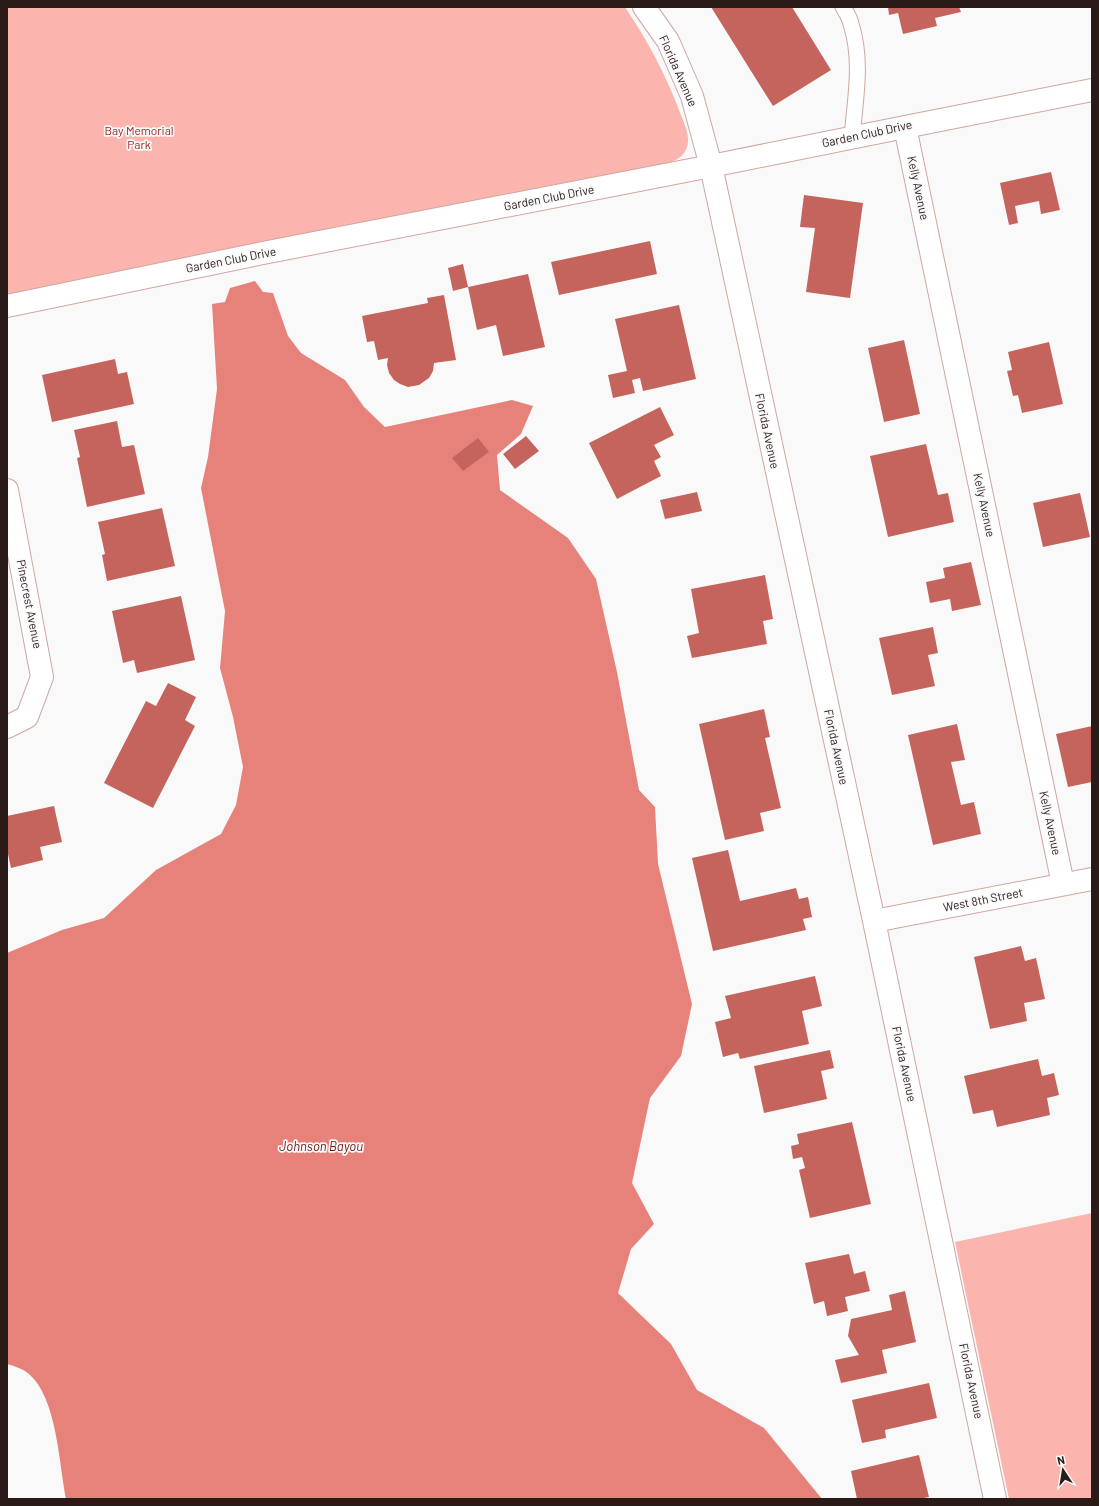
<svg xmlns="http://www.w3.org/2000/svg" width="1099" height="1506" font-family="Barlow,sans-serif">
  <style>
    .green { fill: #fbb5ae }
    .water { fill: #e7827a }
    .building { fill: #c5645c }
    .lines { fill: none; stroke-linecap: round; stroke-linejoin: round }
    .service-casing { stroke: #cfa6a1; stroke-width: 17 }
    .minor-casing { stroke: #cfa6a1; stroke-width: 24 }
    .service { stroke: #fff; stroke-width: 15 }
    .minor { stroke: #fff; stroke-width: 22 }
    .labels { text-anchor: middle; stroke-width: 3.5; stroke-linejoin: round; paint-order: stroke }
    .street-label { font-size: 12px; fill: #2a1b19; stroke: #f9f9f9 }
    .park-label { font-size: 12px; fill: #961e1f; stroke: #f9f9f9 }
    .water-label { font-size: 13px; font-style: italic; fill: #721818; stroke: #f9f9f9 }
  </style>
  <rect width="100%" height="100%" fill="#f9f9f9"/>
  <!-- green -->
  <path class="green" d="M7 7H625C647 40 665 73 679 110 682 118 688 130 688 139 689 151 680 160 669 163L7 299Z
    M1092 1213V1499H1009L955 1242Z"/>
  <!-- water -->
  <path class="water" d="M255 281 263 292 273 293 288 336 301 353 345 380 364 407 385 427 512 400 533 406 521 434 497 455 500 490 568 538 596 579 617 672 639 790 655 807 658 864 692 1004 681 1056 650 1098 632 1183 654 1224 631 1249 618 1293 671 1344 697 1390 764 1428 822 1499H66C59 1464 57 1398 29 1374 23 1369 15 1366 7 1364V953L62 930 104 918 156 870 221 834 236 805 243 767 233 717 220 668 225 611 201 488 208 457 217 389 212 304 225 302 230 288Z"/>
  <!-- building -->
  <path class="building" d="M711 7H792L831 70 773 106Z
    M888 7H959L961 12 935 18 937 26 903 34 898 13 889 15Z
    M1051 172 1060 210 1041 214 1039 201 1015 206 1018 223 1009 225 1000 183Z
    M804 195 863 203 850 298 806 292 815 228 800 227Z
    M650 241 657 274 559 295 551 262Z
    M463 264 468 287 528 274 545 347 503 356 496 325 477 330 468 287 453 291 448 268Z
    M444 295 456 360 434 363 433 371 429 378 419 385 408 387 400 384 394 380 389 373 387 365 388 358 378 360 374 341 367 342 362 316 428 303 427 298Z
    M679 305 696 379 643 391 640 378 632 380 635 393 613 398 608 375 627 371 615 319Z
    M904 340 920 414 884 422 868 348Z
    M1049 342 1063 404 1022 413 1018 395 1013 396 1007 371 1012 370 1008 352Z
    M115 359 118 374 127 372 134 404 52 422 42 375Z
    M660 407 674 435 654 445 661 457 654 461 661 476 617 499 589 443Z
    M117 421 122 447 134 445 145 494 87 507 77 458 80 457 74 430Z
    M526 436 539 451 515 469 503 454Z
    M478 438 489 452 463 471 452 458Z
    M926 444 938 495 948 493 954 522 888 537 870 456Z
    M697 492 702 511 665 519 660 500Z
    M1080 493 1090 537 1043 547 1033 503Z
    M162 508 175 566 107 581 102 555 105 554 98 522Z
    M971 562 981 605 952 611 950 599 930 603 926 582 945 578 943 568Z
    M765 575 773 619 763 621 767 644 692 658 687 636 699 633 691 589Z
    M181 596 195 660 137 673 134 660 123 663 112 611Z
    M933 627 938 653 928 655 935 686 892 695 879 638Z
    M168 683 196 697 185 720 195 726 153 808 104 783 146 701 156 706Z
    M764 709 770 737 765 738 781 808 760 813 764 831 725 840 699 724Z
    M957 724 965 760 951 762 961 805 974 802 981 834 933 845 908 735Z
    M1092 726V782L1068 787 1056 734Z
    M54 806 62 842 40 847 43 860 11 868 8 854H7V816Z
    M728 850 740 901 796 888 799 899 808 897 812 917 803 919 806 930 713 951 692 858Z
    M1021 946 1025 961 1036 958 1045 999 1024 1003 1027 1021 990 1029 974 957Z
    M815 976 822 1006 802 1011 809 1044 740 1059 738 1053 723 1057 715 1022 731 1018 725 996Z
    M830 1050 834 1068 821 1071 827 1099 764 1113 754 1066Z
    M1038 1059 1042 1076 1054 1073 1059 1095 1047 1098 1050 1115 997 1127 993 1110 973 1114 964 1076Z
    M852 1122 871 1204 810 1218 799 1170 805 1168 802 1157 793 1159 791 1146 799 1144 797 1134Z
    M849 1254 854 1274 865 1271 870 1291 845 1297 848 1311 827 1316 824 1301 814 1304 805 1263Z
    M905 1291 916 1342 882 1350 887 1373 841 1383 835 1360 859 1355 848 1336 851 1319 892 1310 889 1295Z
    M929 1383 937 1418 885 1430 886 1438 862 1443 852 1400Z
    M919 1455 929 1497 919 1499H857L851 1471Z"/>
  <g class="lines">
    <defs>
      <path id="service" d="M843 7C846 12 850 18 851 24 863 61 855 100 852 137"/>
      <path id="minor" d="M644 7 668 41 692 96 711 166 874 921 995 1499
        M905 127 1063 884
        M7 306 263 253 711 166 905 127 1092 90
        M7 490 42 677 27 717 7 727
        M874 921 1092 879"/>
    </defs>
    <!-- service casing -->
    <use href="#service" class="service-casing"/>
    <!-- minor casing -->
    <use href="#minor" class="minor-casing"/>
    <!-- service -->
    <use href="#service" class="service"/>
    <!-- minor -->
    <use href="#minor" class="minor"/>
  </g>
  <g class="labels">
    <!-- street labels -->
    <g class="street-label">
      <text transform="translate(678 71) rotate(66)" y="4">Florida Avenue</text>
      <text transform="translate(867 134) rotate(-12)" y="4">Garden Club Drive</text>
      <text transform="translate(918 188) rotate(78)" y="4">Kelly Avenue</text>
      <text transform="translate(549 198) rotate(-11)" y="4">Garden Club Drive</text>
      <text transform="translate(231 260) rotate(-11)" y="4">Garden Club Drive</text>
      <text transform="translate(767 431) rotate(78)" y="4">Florida Avenue</text>
      <text transform="translate(984 505) rotate(78)" y="4">Kelly Avenue</text>
      <text transform="translate(29 604) rotate(79)" y="4">Pinecrest Avenue</text>
      <text transform="translate(836 747) rotate(78)" y="4">Florida Avenue</text>
      <text transform="translate(1050 823) rotate(78)" y="4">Kelly Avenue</text>
      <text transform="translate(983 900) rotate(-11)" y="4">West 8th Street</text>
      <text transform="translate(904 1064) rotate(78)" y="4">Florida Avenue</text>
      <text transform="translate(971 1381) rotate(78)" y="4">Florida Avenue</text>
    </g>
    <!-- park labels -->
    <g class="park-label">
      <text x="139" y="135">Bay Memorial<tspan x="139" dy="14">Park</tspan></text>
    </g>
    <!-- water labels -->
    <g class="water-label">
      <text x="321" y="1151">Johnson Bayou</text>
    </g>
  </g>
  <!-- border -->
  <rect width="1099" height="1506" fill="none" stroke="#2a1b19" stroke-width="16"/>
  <!-- north arrow -->
  <g transform="translate(1063 1470) rotate(348)" stroke="#f9f9f9" stroke-width="3" paint-order="stroke">
  <path d="M0-3L7 15L0 10L-7 15Z" fill="#2a1b19"/>
  <text y="-6" font-size="11" font-weight="bold" text-anchor="middle" fill="#2a1b19">N</text>
  </g>
</svg>
